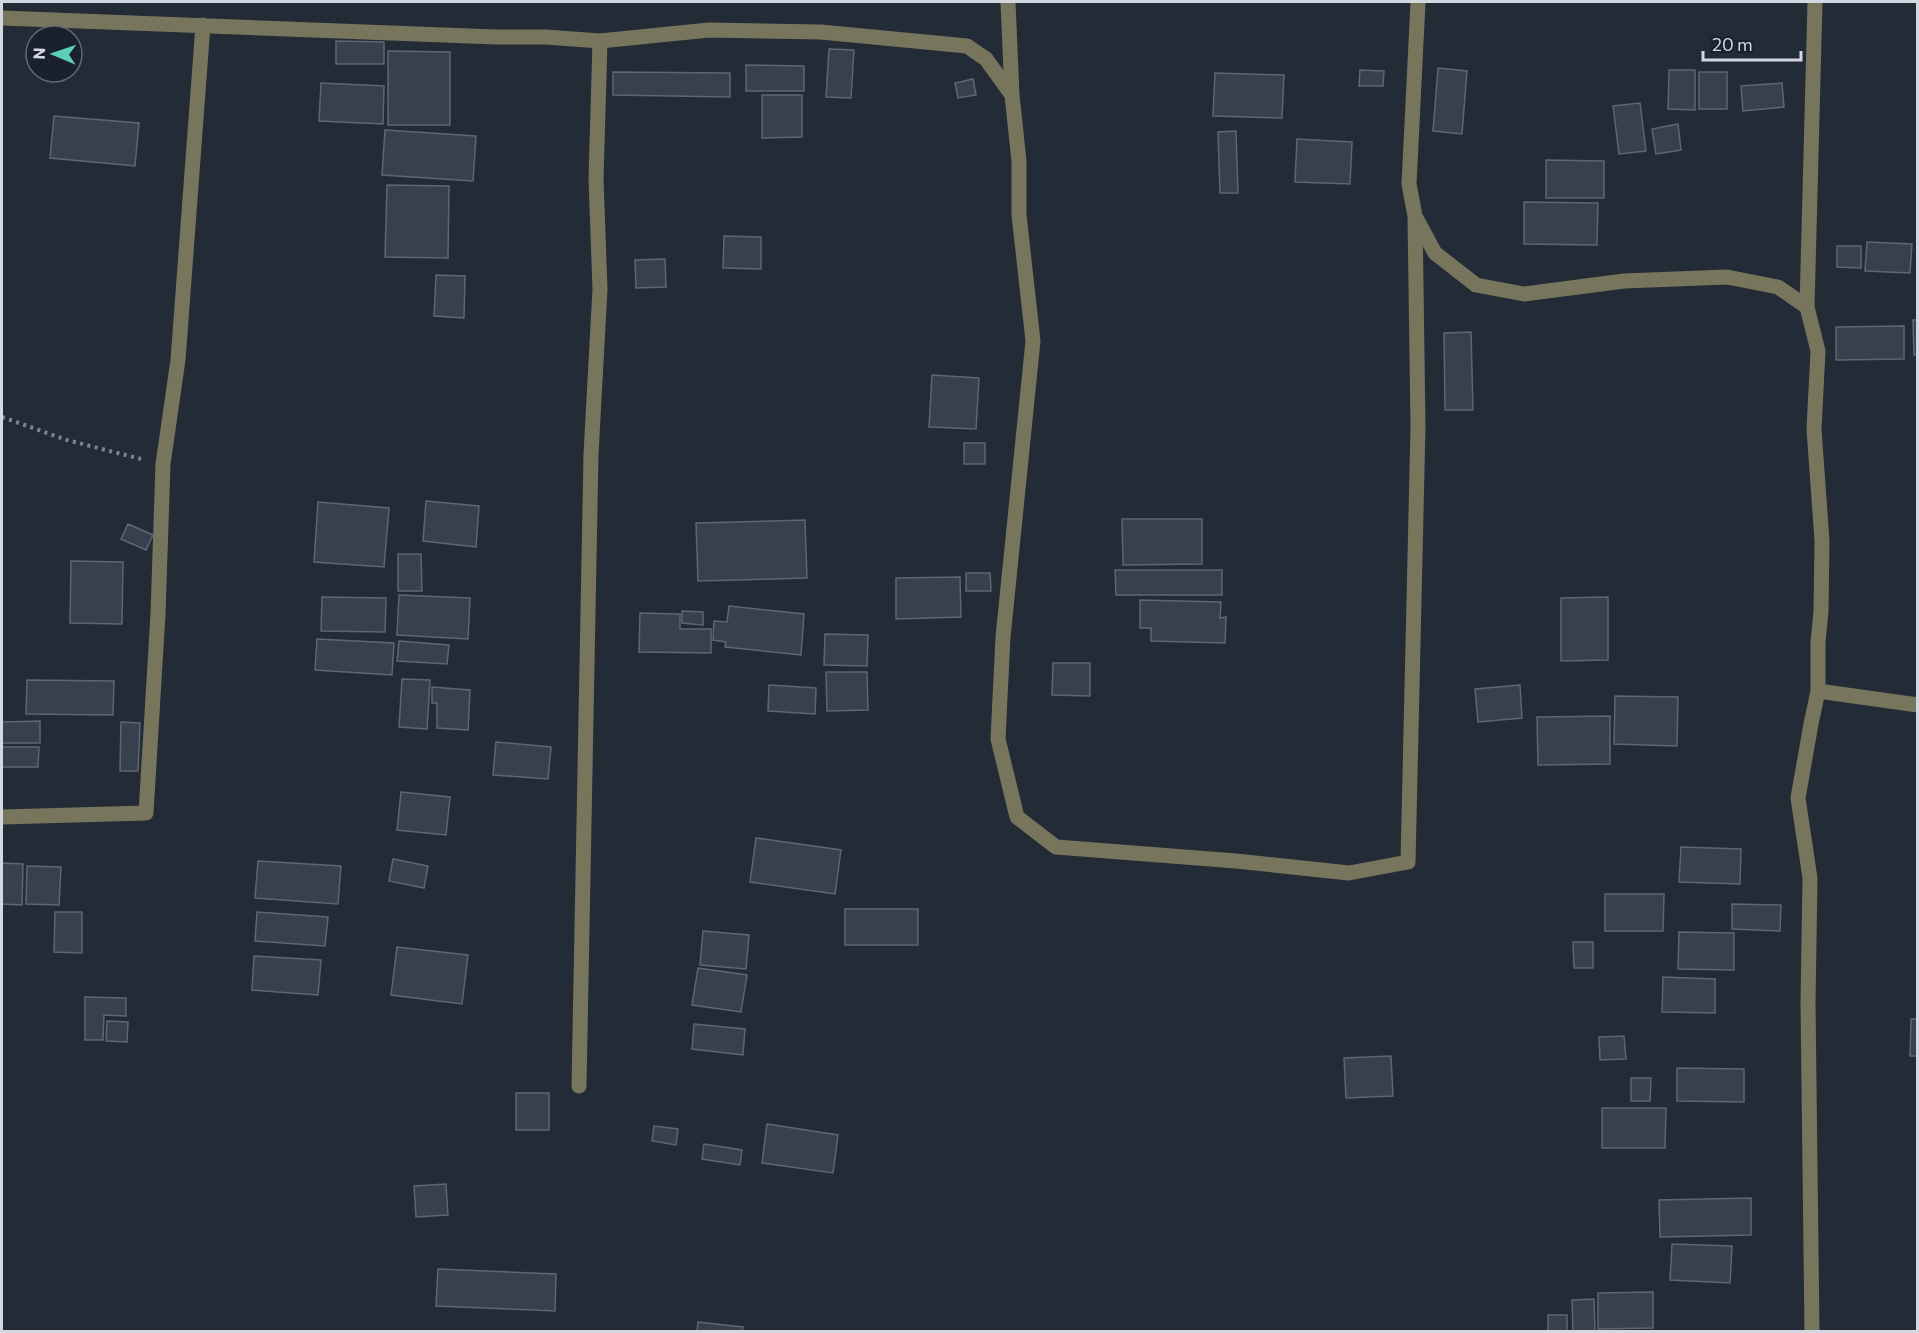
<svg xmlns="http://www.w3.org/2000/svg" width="1919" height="1333" font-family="Commissioner,sans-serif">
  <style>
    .building { fill: #38404e; stroke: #5d6675; stroke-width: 1.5 }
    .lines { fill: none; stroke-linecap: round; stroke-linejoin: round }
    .path { stroke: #7f858f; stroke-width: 4; stroke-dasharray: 3 4.5; stroke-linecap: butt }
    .minor { stroke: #77765c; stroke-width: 15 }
  </style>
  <rect width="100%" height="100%" fill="#232b37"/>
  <!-- building -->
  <path class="building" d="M336 41 384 42V64H336Z
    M829 49 854 50 851 98 826 97Z
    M388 51 450 52V125H388Z
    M746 65 804 66V91H746Z
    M1438 68 1467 71 1462 134 1433 131Z
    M1360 70 1384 71 1383 86H1359Z
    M1669 70H1695V110L1668 109Z
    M613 72 730 73V97L613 95Z
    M1699 72H1727V109H1699Z
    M1215 73 1284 75 1282 118 1213 116Z
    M973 79 976 95 958 98 955 83Z
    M321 83 384 86 383 124 319 121Z
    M1782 83 1784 107 1743 111 1741 86Z
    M762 95H802V137L762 138Z
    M1640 103 1646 151 1619 154 1613 106Z
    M54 116 139 123 135 166 50 158Z
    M1678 124 1681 150 1656 154 1652 129Z
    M385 130 476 136 473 181 382 175Z
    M1236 131 1238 193H1220L1218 132Z
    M1297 139 1352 142 1350 184 1295 182Z
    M1546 160 1604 161V198H1546Z
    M387 185 449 186 448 258 385 257Z
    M1524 202 1598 203 1597 245 1524 244Z
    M724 236 761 237V269L723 268Z
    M1867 242 1912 244 1910 273 1865 271Z
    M1837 246H1861V268L1837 267Z
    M665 259 666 287 636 288 635 260Z
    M436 275 465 276 464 318 434 316Z
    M1913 320H1918V355H1914Z
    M1904 326V359L1836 360V327Z
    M1471 332 1473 410H1445L1444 333Z
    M932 375 979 378 976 429 929 427Z
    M964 443H985V464H964Z
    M426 501 479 506 476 547 423 541Z
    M318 502 389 508 384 567 314 562Z
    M1122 519H1202V564L1123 565Z
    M805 520 807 578 698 581 696 523Z
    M128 524 153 535 146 550 121 539Z
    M398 554H421L422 591H398Z
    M71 561 123 562 122 624 70 623Z
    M1115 570H1222V595H1116Z
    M966 573H990L991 591H966Z
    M960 577 961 617 896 619V578Z
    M399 595 470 598 468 639 397 635Z
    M322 597 386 598 385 632 321 631Z
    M1608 597V660L1561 661V598Z
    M1140 600 1221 602 1220 618 1226 617 1225 643 1151 641V628H1140Z
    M729 606 804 614 801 655 725 647 726 642 713 640 714 621 727 622Z
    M682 611 703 612V625L682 623Z
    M640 613 680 614V629H711V653L639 652Z
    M825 634 868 635 867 666 824 665Z
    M317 639 394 643 392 675 315 670Z
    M399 641 449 645 447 664 397 661Z
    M1053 663H1090V696L1052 695Z
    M826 672H867L868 710 827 711Z
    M402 679 430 680 427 729 399 727Z
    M27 680 114 681 113 715 26 714Z
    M769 685 816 688 815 714 768 711Z
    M1520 685 1522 718 1478 722 1475 689Z
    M432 687 470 690 468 730 437 728V703H432Z
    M1615 696 1678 697 1677 746 1614 744Z
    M1610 716V764L1538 765 1537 717Z
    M40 721V743H2V722Z
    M121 722 140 723 138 771H120Z
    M496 742 551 747 548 779 493 775Z
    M2 747H39L38 767H2Z
    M401 792 450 797 446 835 397 830Z
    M756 838 841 850 835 894 750 882Z
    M1681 847 1741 849 1740 884 1679 882Z
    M393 859 428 866 424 888 389 881Z
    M258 861 341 866 338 904 255 898Z
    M2 863 23 864 22 905 2 904Z
    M27 866 61 867 59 905 26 904Z
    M1605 894H1664L1663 931H1605Z
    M1732 904 1781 905 1780 931 1732 929Z
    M845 909H918V945H845Z
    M55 912H82V953L54 952Z
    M257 912 328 917 325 946 255 941Z
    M703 931 749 935 746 969 700 965Z
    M1679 932 1734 933V970L1678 969Z
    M1573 942H1593V968H1574Z
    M397 947 468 955 462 1004 391 995Z
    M254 956 321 960 318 995 252 990Z
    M698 968 747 975 741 1012 692 1005Z
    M1663 977 1715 979V1013L1662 1012Z
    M85 997 126 998V1016L104 1015 103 1040H85Z
    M1911 1019H1918V1056H1910Z
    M107 1021 128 1022 127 1042 106 1041Z
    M694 1024 745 1029 743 1055 692 1049Z
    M1624 1036 1626 1059 1600 1060 1599 1037Z
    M1391 1056 1393 1096 1346 1098 1344 1058Z
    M1677 1068 1744 1069V1102L1677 1101Z
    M1631 1078H1651L1650 1101H1631Z
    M516 1093H549V1130H516Z
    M1602 1108H1666L1665 1148H1602Z
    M767 1124 838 1135 833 1173 762 1163Z
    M654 1126 678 1129 676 1145 652 1141Z
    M704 1144 742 1150 740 1165 702 1159Z
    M446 1184 448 1215 416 1217 414 1186Z
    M1751 1198V1235L1660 1237 1659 1200Z
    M1672 1244 1732 1246 1730 1283 1670 1280Z
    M438 1269 556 1274 555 1311 436 1306Z
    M1653 1292V1328L1598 1329V1293Z
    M1594 1299 1595 1332H1573L1572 1300Z
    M1548 1315H1567V1332H1548Z
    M698 1322 743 1327 742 1332H697Z"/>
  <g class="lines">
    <!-- path -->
    <path class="path" d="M2 417 67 440 141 459"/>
    <!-- minor -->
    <path class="minor" d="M1008 2 1012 95 1019 161V215L1033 341 1003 637 998 739 1017 817 1056 847 1236 861 1349 873 1408 862 1418 426 1415 216
      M1418 2 1409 184 1415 216 1435 253 1476 285 1524 294 1624 281 1727 277 1778 287 1807 307 1818 351 1814 429 1822 541 1821 611 1818 642V691L1811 724 1798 798 1810 878 1808 1002 1812 1332
      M2 18 496 37H546L600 41 709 30 821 32 967 46 986 59 1012 95
      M1807 307 1815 2
      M1818 691 1918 705
      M2 817 146 813 158 614 163 464 178 360 203 25
      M579 1086 591 454 600 289 596 179 600 41"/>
  </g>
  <!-- border -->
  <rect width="1919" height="1333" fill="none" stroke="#d3d8e0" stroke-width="6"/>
  <!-- north arrow -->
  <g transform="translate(54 54) rotate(272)"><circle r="28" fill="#1a212d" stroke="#646a75" stroke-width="1.5"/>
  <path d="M0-4.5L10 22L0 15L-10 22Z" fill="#5bcebc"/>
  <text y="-9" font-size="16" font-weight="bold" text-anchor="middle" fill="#d3d8e0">N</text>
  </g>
  <!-- scale -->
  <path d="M1703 51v9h98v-9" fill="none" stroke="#d3d8e0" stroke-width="3"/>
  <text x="1712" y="51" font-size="18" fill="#d3d8e0" stroke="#1a212d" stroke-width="4.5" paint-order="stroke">20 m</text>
</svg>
